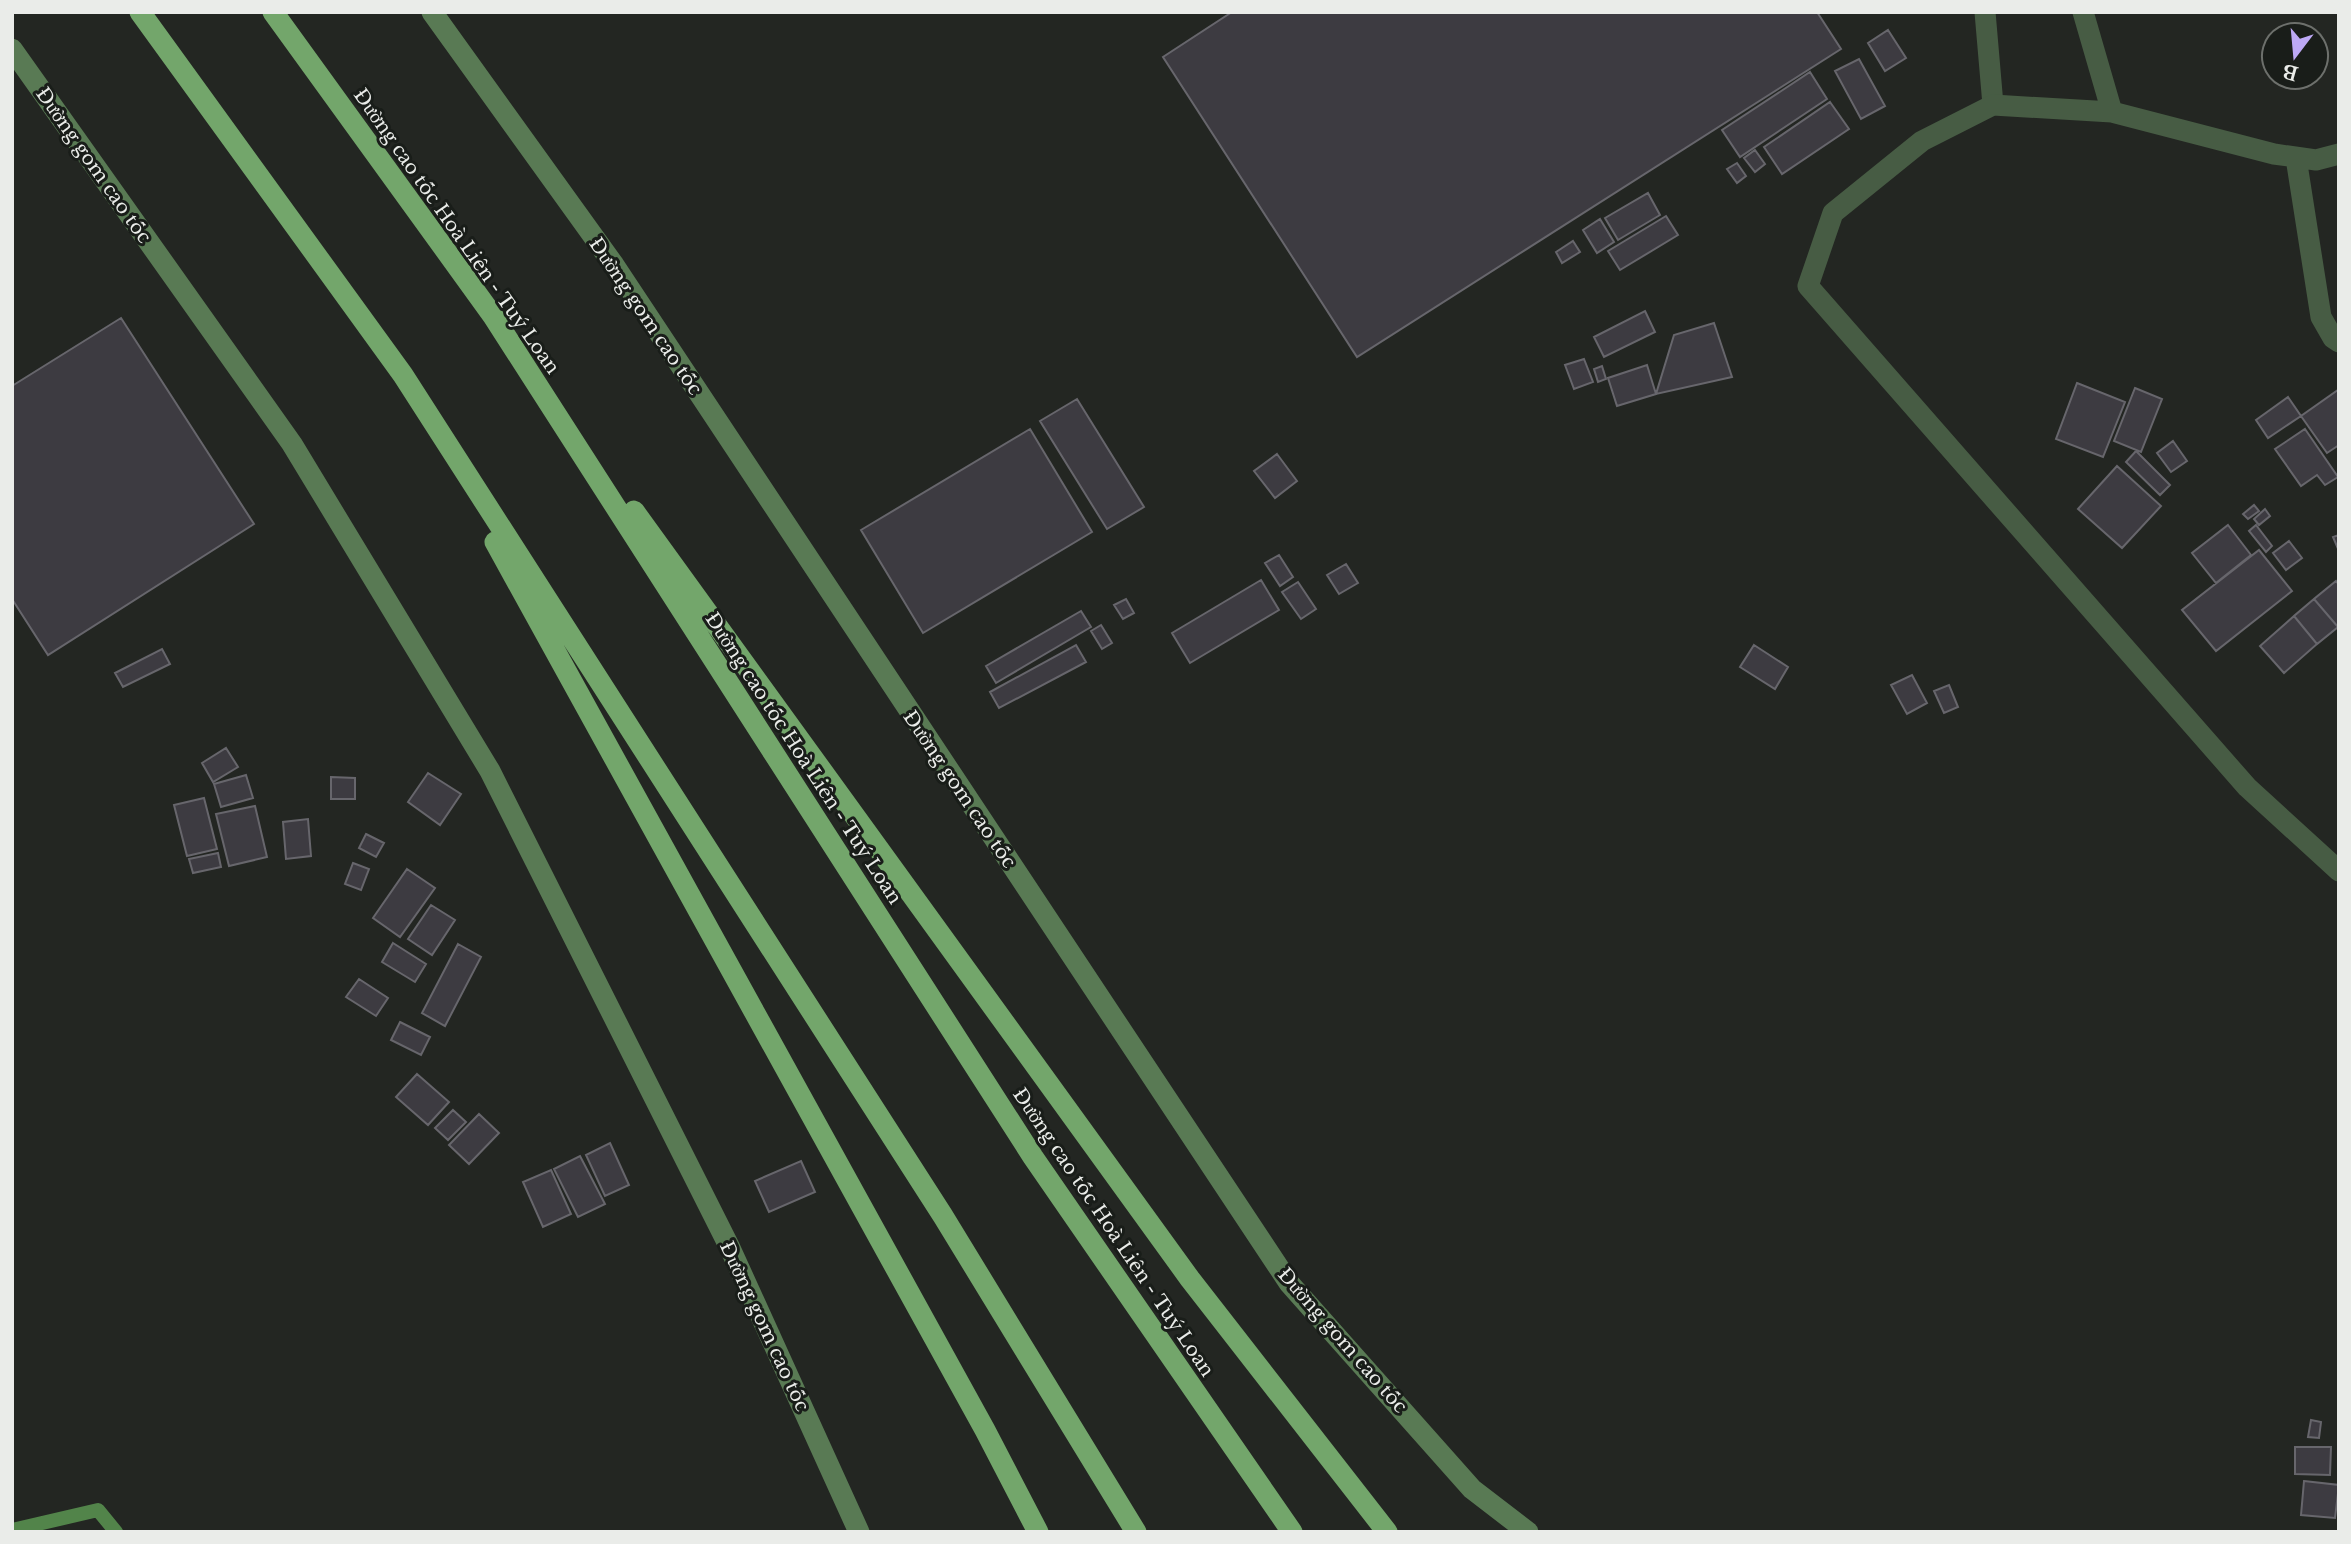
<svg xmlns="http://www.w3.org/2000/svg" width="2351" height="1544" font-family="'Libre Baskerville',serif">
  <style>
    .lines { fill: none; stroke-linecap: round; stroke-linejoin: round }
    .stream { stroke: #52844a; stroke-width: 14 }
    .building { fill: #3d3b41; stroke: #67666c; stroke-width: 2 }
    .service { stroke: #475c44; stroke-width: 21 }
    .minor { stroke: #475c44; stroke-width: 21 }
    .secondary { stroke: #597a54; stroke-width: 21 }
    .motorway { stroke: #73a66b; stroke-width: 21 }
    .labels { text-anchor: middle; stroke-width: 6; stroke-linejoin: round; paint-order: stroke }
    .street-label { font-size: 19px; fill: #eaece9; stroke: #191d19 }
  </style>
  <rect width="100%" height="100%" fill="#232622"/>
  <g class="lines">
    <!-- stream -->
    <path class="stream" d="M12 1530 98 1510 116 1532"/>
  </g>
  <!-- building -->
  <path class="building" d="M1232 12H1817L1841 49 1357 357 1163 57Z
    M1888 30 1906 58 1885 71 1868 43Z
    M1859 59 1885 106 1861 119 1835 71Z
    M1810 72 1827 99 1740 157 1722 130Z
    M1830 102 1849 129 1782 174 1764 147Z
    M1755 150 1765 164 1755 172 1744 158Z
    M1737 163 1746 176 1737 183 1727 169Z
    M1648 193 1660 215 1618 240 1605 218Z
    M1666 216 1678 235 1620 270 1608 251Z
    M1600 219 1614 242 1597 253 1583 230Z
    M1573 241 1580 252 1562 263 1556 252Z
    M1645 311 1655 332 1604 357 1594 337Z
    M121 318 254 524 48 655 12 599V386Z
    M1714 323 1732 377 1656 394 1674 335Z
    M1584 359 1593 382 1574 389 1565 365Z
    M1647 365 1656 394 1617 406 1608 378Z
    M1602 366 1606 379 1598 382 1594 369Z
    M2077 383 2125 402 2103 457 2056 439Z
    M2135 388 2162 399 2141 452 2114 441Z
    M2338 390 2339 445 2327 453 2301 416Z
    M2288 397 2301 416 2268 438 2256 420Z
    M1077 399 1144 507 1107 529 1040 421Z
    M1030 429 1092 532 923 633 861 530Z
    M2305 429 2338 477 2325 485 2317 475 2301 486 2275 449Z
    M2173 441 2187 461 2171 472 2157 453Z
    M2136 451 2170 485 2160 495 2126 462Z
    M1277 454 1297 481 1275 498 1254 471Z
    M2117 466 2161 506 2122 548 2078 509Z
    M2254 505 2259 511 2248 519 2243 514Z
    M2265 509 2270 516 2259 525 2254 519Z
    M2228 525 2251 555 2216 583 2192 553Z
    M2256 525 2272 546 2266 552 2249 531Z
    M2339 535V551L2333 537Z
    M2289 541 2302 558 2286 570 2273 553Z
    M2259 550 2292 591 2216 651 2182 610Z
    M1279 555 1293 577 1280 586 1265 563Z
    M1346 564 1358 583 1339 594 1327 575Z
    M1261 580 1279 610 1190 663 1172 633Z
    M2336 581 2339 585 2338 627 2314 599Z
    M1298 582 1316 609 1301 619 1282 592Z
    M1126 599 1134 613 1123 619 1114 605Z
    M2314 599 2338 627 2317 644 2294 616Z
    M1081 611 1091 627 996 683 986 666Z
    M2294 616 2317 644 2284 673 2260 646Z
    M1101 625 1112 643 1102 649 1091 631Z
    M1076 645 1086 662 999 708 990 692Z
    M1754 645 1788 667 1775 689 1740 667Z
    M162 649 170 664 123 687 115 673Z
    M1912 675 1927 703 1907 714 1891 685Z
    M1949 685 1958 707 1944 713 1934 691Z
    M226 748 238 767 213 782 202 763Z
    M428 773 461 794 440 825 408 802Z
    M246 775 253 798 221 807 214 784Z
    M331 777 355 778V799H331Z
    M204 798 217 849 187 856 174 805Z
    M255 806 267 857 229 866 216 814Z
    M308 819 311 856 286 859 283 822Z
    M366 834 384 843 376 857 359 848Z
    M218 853 221 867 193 873 189 859Z
    M353 863 369 869 361 890 345 884Z
    M407 869 435 888 400 937 373 918Z
    M431 905 455 920 432 955 408 939Z
    M393 943 426 964 415 982 382 962Z
    M458 944 481 957 445 1026 422 1013Z
    M359 979 388 998 376 1016 346 997Z
    M400 1022 430 1037 421 1055 391 1040Z
    M417 1074 449 1102 428 1125 396 1097Z
    M453 1110 466 1122 448 1140 435 1128Z
    M479 1114 499 1133 469 1164 449 1145Z
    M610 1143 629 1185 605 1196 586 1155Z
    M580 1156 605 1204 578 1217 554 1169Z
    M801 1161 815 1192 769 1212 755 1181Z
    M551 1170 571 1214 543 1227 523 1182Z
    M2311 1420 2321 1422 2319 1438 2308 1437Z
    M2295 1447H2331L2330 1475 2295 1474Z
    M2304 1481 2339 1485 2335 1518 2301 1515Z"/>
  <g class="lines">
    <!-- service -->
    <path class="service" d="M1985 12 1993 105"/>
    <!-- minor -->
    <path class="minor" d="M2083 12 2112 112
      M2339 154 2316 160 2274 154 2112 112 1993 105 1922 141 1833 213 1808 286 2247 787 2339 871
      M2296 158 2321 317 2333 338 2339 342"/>
    <!-- secondary -->
    <path class="secondary" d="M432 12 614 265 1289 1283 1472 1489 1528 1532
      M12 49 292 444 490 771 730 1248 859 1532"/>
    <!-- motorway -->
    <path class="motorway" d="M140 12 403 375 943 1216 1136 1532
      M273 12 493 316 1033 1157 1292 1532
      M634 511 1190 1279 1387 1532
      M495 542 985 1430 1038 1532"/>
  </g>
  <g class="labels">
    <!-- street labels -->
    <g class="street-label">
      <text transform="translate(94 165) rotate(55)" y="7">Đường gom cao tốc</text>
      <text transform="translate(457 231) rotate(55)" y="7">Đường cao tốc Hoà Liên - Tuý Loan</text>
      <text transform="translate(646 316) rotate(56)" y="7">Đường gom cao tốc</text>
      <text transform="translate(804 758) rotate(57)" y="7">Đường cao tốc Hoà Liên - Tuý Loan</text>
      <text transform="translate(960 789) rotate(56)" y="7">Đường gom cao tốc</text>
      <text transform="translate(1114 1232) rotate(56)" y="7">Đường cao tốc Hoà Liên - Tuý Loan</text>
      <text transform="translate(765 1326) rotate(65)" y="7">Đường gom cao tốc</text>
      <text transform="translate(1343 1340) rotate(49)" y="7">Đường gom cao tốc</text>
    </g>
  </g>
  <!-- border -->
  <rect width="2351" height="1544" fill="none" stroke="#eaece9" stroke-width="28"/>
  <!-- north arrow -->
  <g transform="translate(2295 56) rotate(196)"><circle r="33" fill="#191d19" stroke="#6d706c" stroke-width="2"/>
  <path d="M0-5L12 26L0 18L-12 26Z" fill="#bda9f5"/>
  <text y="-10" font-size="19" font-weight="bold" text-anchor="middle" fill="#eaece9">B</text>
  </g>
</svg>
